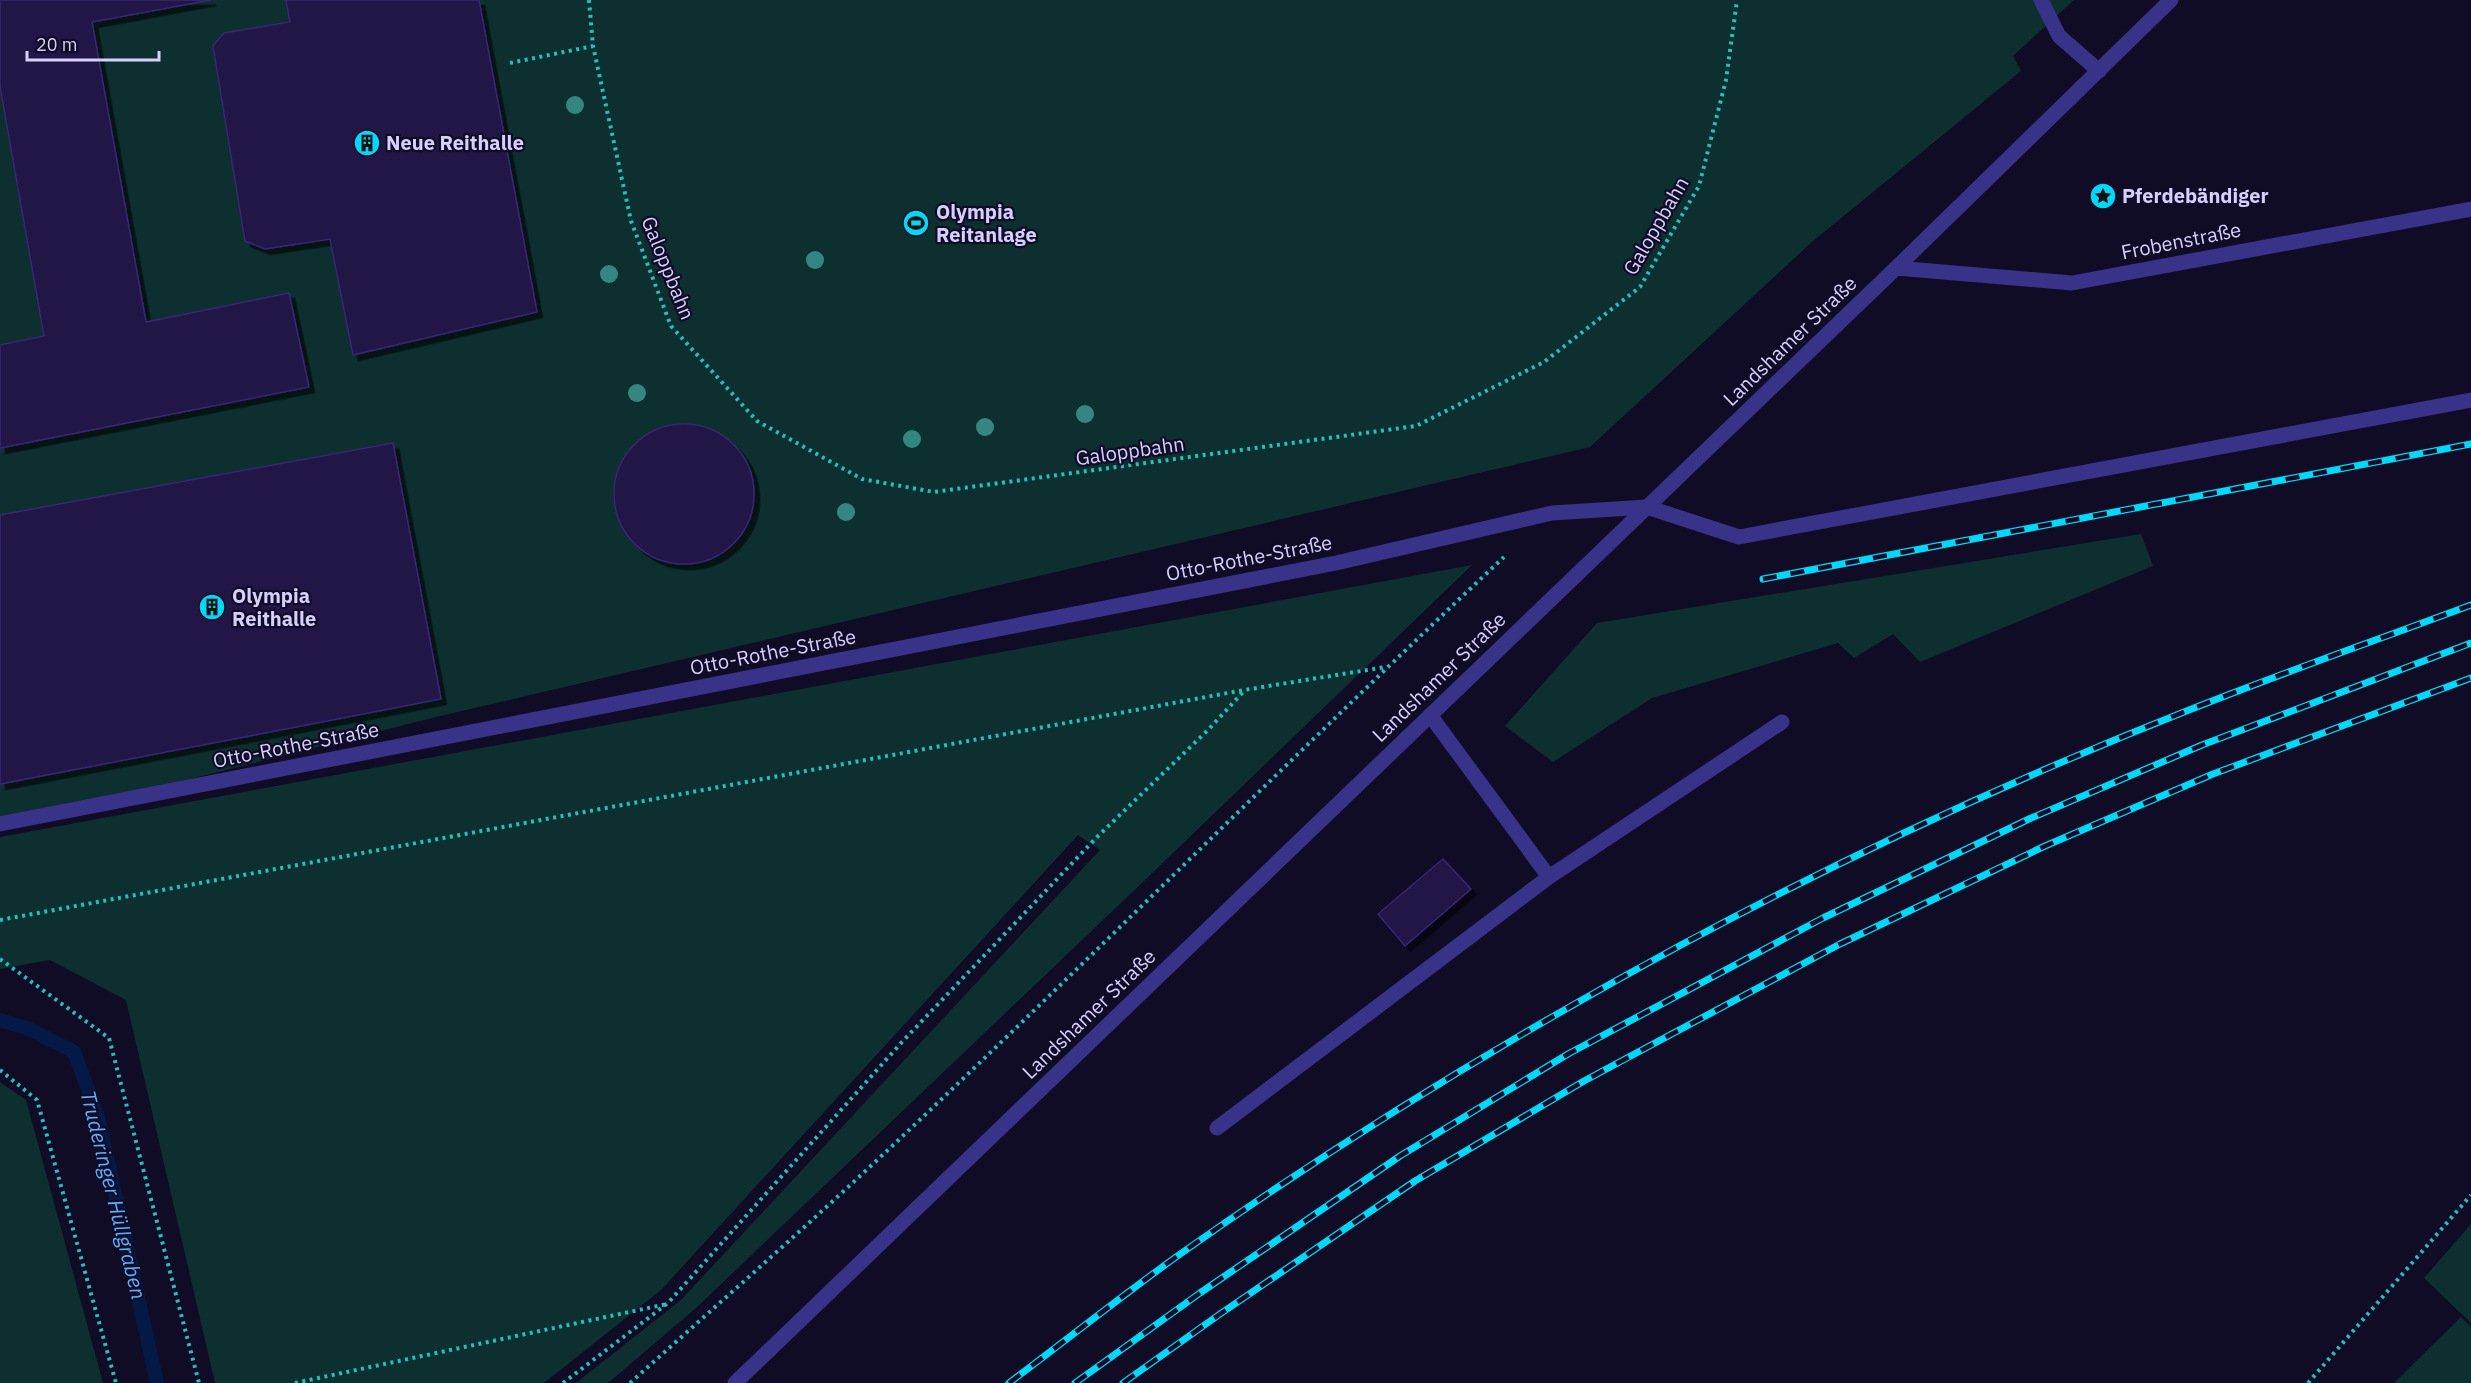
<svg xmlns="http://www.w3.org/2000/svg" width="2471" height="1383" font-family="'IBM Plex Sans',sans-serif">
  <style>
    .green { fill: #0e2f2f }
    .lines { fill: none; stroke-linecap: round; stroke-linejoin: round }
    .stream { stroke: #041945; stroke-width: 14 }
    .building { fill: #221647; stroke: #382576; stroke-width: 1.5; filter: url(#shadow) }
    .path { stroke: #22c1bd; stroke-width: 4; stroke-dasharray: 3 4.5; stroke-linecap: butt }
    .service { stroke: #383289; stroke-width: 15 }
    .minor { stroke: #383289; stroke-width: 15 }
    .rail-casing { stroke: #00d8fa; stroke-width: 7 }
    .rail { stroke: #110c25; stroke-width: 4.5; stroke-dasharray: 14; stroke-linecap: butt }
    .tree { fill: #338780 }
    .labels { text-anchor: middle; stroke-width: 4.5; stroke-linejoin: round; paint-order: stroke }
    .poi-label { font-size: 20px; font-weight: bold; fill: #d6cfff; stroke: #110c25; text-anchor: start }
    .street-label { font-size: 20px; fill: #d6cfff; stroke: #110c25 }
    .water-label { font-size: 21px; font-style: italic; fill: #5daeff; stroke: #110c25 }
  </style>
  <defs>
    <filter id="shadow"><feDropShadow dx="5.5" dy="5.5" stdDeviation="0" flood-color="#0009"/></filter>
  </defs>
  <rect width="100%" height="100%" fill="#110c25"/>
  <!-- green -->
  <path class="green" d="M0 0H2074L2013 56 2021 71 1813 241 1590 447 436 717 0 827Z
    M2141 534 2153 566 1920 662 1893 634 1854 658 1838 643 1652 698 1553 762 1505 726 1597 623Z
    M1472 565 1146 879 696 1308 608 1383H576L681 1300 1100 850 1078 835 661 1290 544 1383H215L126 1000 50 960 0 969V837Z
    M0 1082 26 1100 103 1383H0Z
    M2471 1224V1323L2424 1278Z
    M2461 1317 2471 1327V1383H2394Z"/>
  <g class="lines">
    <!-- stream -->
    <path class="stream" d="M0 1020 29 1029 74 1052 98 1116 157 1383"/>
  </g>
  <!-- building -->
  <path class="building" d="M0 0H211L92 22 146 322 289 293 309 387 0 448V345L44 336 0 86Z
    M286 0H479L537 312 353 355 330 239 265 249 245 241 213 46 224 33 290 22Z
    M614 494a70 70 0 1 1 140 0a70 70 0 1 1-140 0Z
    M393 443 441 699 0 784V515Z
    M1443 859 1471 889 1405 946 1378 914Z"/>
  <g class="lines">
    <!-- path -->
    <path class="path" d="M589 0 593 46 631 221 671 326 757 421 862 479 934 492 1416 426 1544 362 1640 287 1699 186 1726 80 1737 0
      M510 63 593 46
      M0 920 1244 690 1386 667
      M0 959 109 1038 199 1383
      M0 1070 37 1100 116 1383
      M295 1383 667 1304
      M563 1383 668 1303 902 1042 1097 837 1209 729 1244 691
      M630 1383C717 1305 805 1228 890 1148 1097 953 1297 751 1504 557
      M2308 1383 2471 1195"/>
    <!-- service -->
    <path class="service" d="M0 824 1336 563 1552 513 1647 507 1739 537 2471 400
      M1549 877 1782 722
      M1217 1128 1549 877 1430 715"/>
    <!-- minor -->
    <path class="minor" d="M2041 0 2059 36 2099 71
      M1896 268 2072 283 2471 209
      M735 1383 1896 268 2171 0"/>
    <defs>
      <path id="rail" d="M1763 579 2471 444
        M1009 1383C1065 1341 1119 1298 1176 1257 1337 1143 1507 1039 1681 945 1845 857 2016 778 2189 710 2282 673 2377 640 2471 605
        M1075 1383 1200 1293 1400 1156 1568 1054 1823 918 2029 819 2202 745 2471 643
        M1123 1383 1220 1314 1415 1181 1584 1081 1840 944 2045 846 2213 774 2471 678"/>
    </defs>
    <!-- rail casing -->
    <use href="#rail" class="rail-casing"/>
    <!-- rail -->
    <use href="#rail" class="rail"/>
  </g>
  <!-- trees -->
  <g class="tree">
    <circle cx="575" cy="105" r="9"/>
    <circle cx="815" cy="260" r="9"/>
    <circle cx="609" cy="274" r="9"/>
    <circle cx="637" cy="393" r="9"/>
    <circle cx="1085" cy="414" r="9"/>
    <circle cx="985" cy="427" r="9"/>
    <circle cx="912" cy="439" r="9"/>
    <circle cx="846" cy="512" r="9"/>
  </g>
  <!-- icons -->
  <defs>
    <symbol id="building-disc" viewBox="-11 -11 22 22"><circle r="9.5" fill="#00d8fa" stroke="#110c25"/><path d="M-4-6H4V6H1V3H-1V6H-4ZM-2.5-4.3h1.7v1.8h-1.7ZM.8-4.3h1.7v1.8H.8ZM-2.5-1h1.7V.8h-1.7ZM.8-1h1.7V.8H.8Z" fill="#111"/></symbol>
    <symbol id="sight-disc" viewBox="-11 -11 22 22"><circle r="9.5" fill="#00d8fa" stroke="#110c25"/><path d="M0-6L1.8-2.2L6-1.7L2.9 1.2L3.7 5.4L0 3.3L-3.7 5.4L-2.9 1.2L-6-1.7L-1.8-2.2Z" fill="#111"/></symbol>
    <symbol id="stadium-disc" viewBox="-11 -11 22 22"><circle r="9.5" fill="#00d8fa" stroke="#110c25"/><path d="M0-5a6.5 5 0 1 0 0 10a6.5 5 0 1 0 0-10ZM-3.5-1.8h7v3.6h-7Z" fill="#111"/></symbol>
  </defs>
  <g fill-rule="evenodd">
    <use href="#building-disc" x="352" y="128" width="30" height="30"/>
    <use href="#sight-disc" x="2088" y="181" width="30" height="30"/>
    <use href="#stadium-disc" x="901" y="208" width="30" height="30"/>
    <use href="#building-disc" x="197" y="592" width="30" height="30"/>
  </g>
  <g class="labels">
    <!-- poi labels -->
    <g class="poi-label">
      <text x="386" y="150">Neue Reithalle</text>
      <text x="2122" y="203">Pferdebändiger</text>
      <text x="936" y="219">Olympia<tspan x="936" dy="23">Reitanlage</tspan></text>
      <text x="232" y="603">Olympia<tspan x="232" dy="23">Reithalle</tspan></text>
    </g>
    <!-- street labels -->
    <g class="street-label">
      <text transform="translate(1656 226) rotate(-60)" y="7">Galoppbahn</text>
      <text transform="translate(2181 241) rotate(-11)" y="7">Frobenstraße</text>
      <text transform="translate(668 268) rotate(68)" y="7">Galoppbahn</text>
      <text transform="translate(1790 341) rotate(-44)" y="7">Landshamer Straße</text>
      <text transform="translate(1130 451) rotate(-8)" y="7">Galoppbahn</text>
      <text transform="translate(1249 558) rotate(-11)" y="7">Otto-Rothe-Straße</text>
      <text transform="translate(773 652) rotate(-11)" y="7">Otto-Rothe-Straße</text>
      <text transform="translate(1439 677) rotate(-44)" y="7">Landshamer Straße</text>
      <text transform="translate(296 745) rotate(-11)" y="7">Otto-Rothe-Straße</text>
      <text transform="translate(1089 1014) rotate(-44)" y="7">Landshamer Straße</text>
    </g>
    <!-- water labels -->
    <g class="water-label">
      <text transform="translate(113 1195) rotate(76)" y="7">Truderinger Hüllgraben</text>
    </g>
  </g>
  <!-- scale -->
  <path d="M27 51v9h132v-9" fill="none" stroke="#d6cfff" stroke-width="3"/>
  <text x="36" y="51" font-size="18" fill="#d6cfff" stroke="#110c25" stroke-width="4.5" paint-order="stroke">20 m</text>
</svg>
